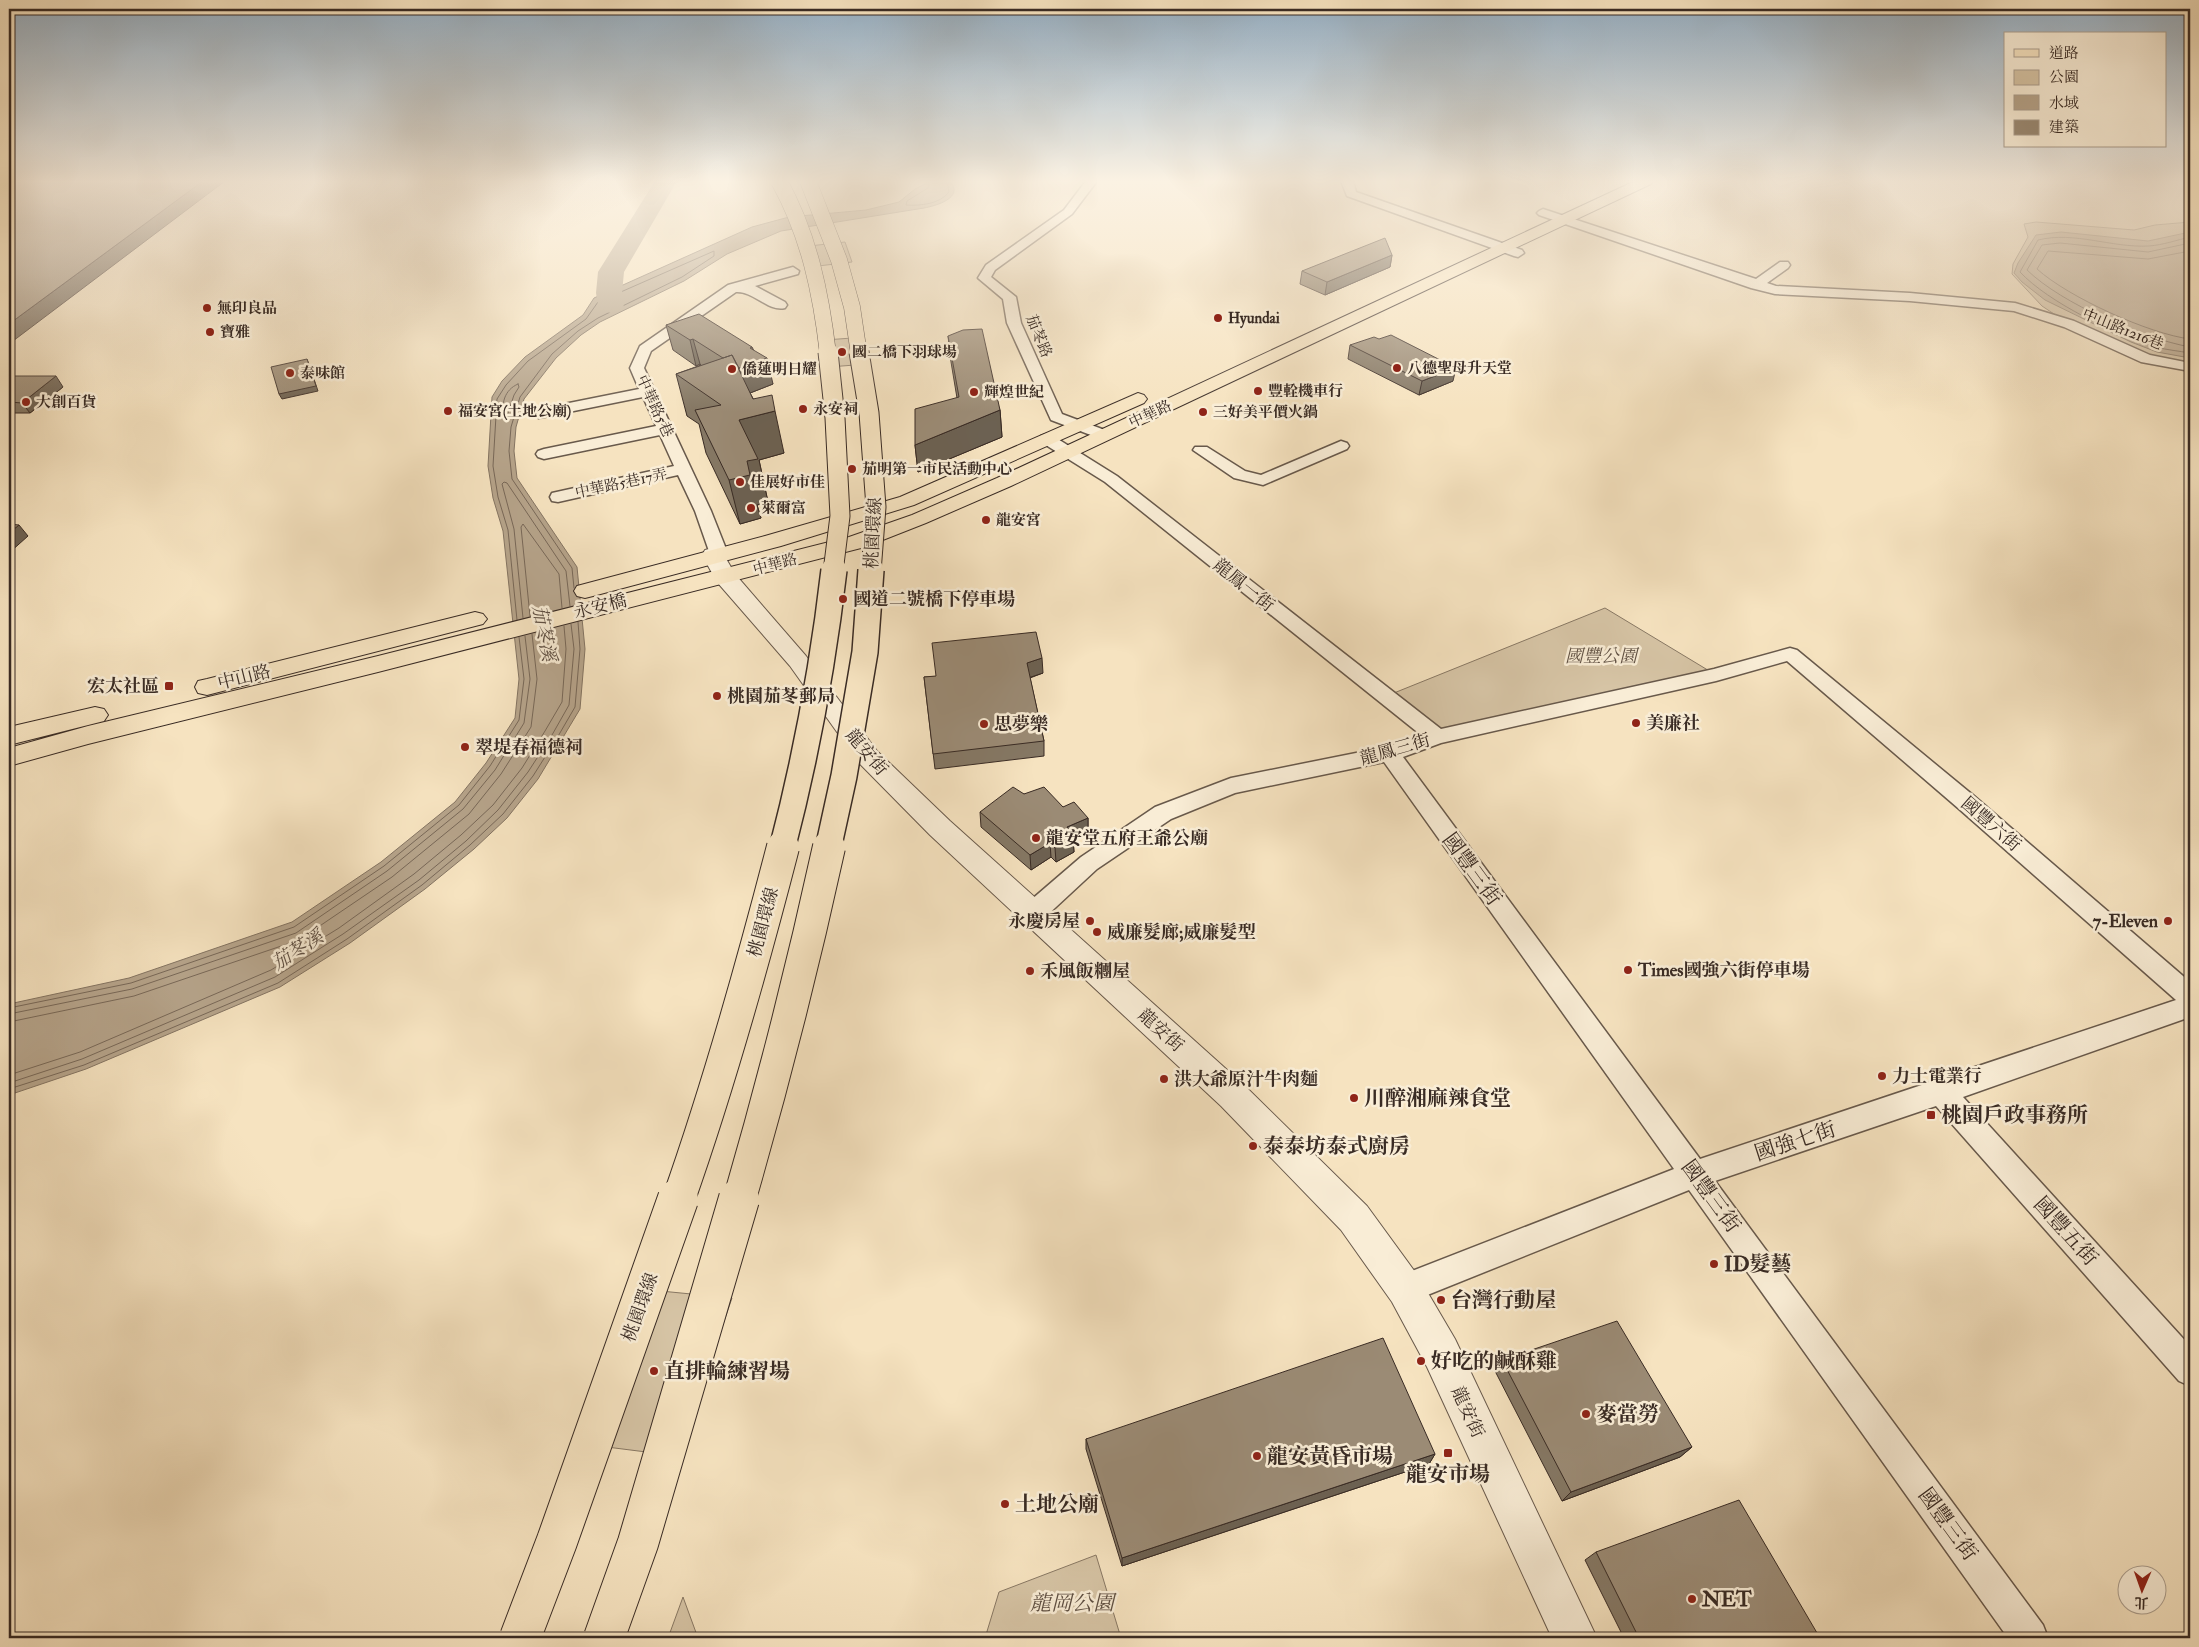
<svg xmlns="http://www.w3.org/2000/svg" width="2199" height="1647" font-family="'IM FELL Double Pica','Noto Serif TC',serif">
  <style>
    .green { fill: #d6c4a5; stroke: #887864 }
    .water { fill: #b6a48b; stroke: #847462 }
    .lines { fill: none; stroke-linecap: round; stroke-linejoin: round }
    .shore { stroke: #786858; stroke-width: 1 }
    .river { fill: #b6a48b; fill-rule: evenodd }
    .minor-casing { stroke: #68594b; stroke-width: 3 }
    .tertiary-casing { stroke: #68594b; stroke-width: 2 }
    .primary-casing { stroke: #392b24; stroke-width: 2 }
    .minor { fill: #f9edd6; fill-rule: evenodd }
    .tertiary { fill: #f9edd6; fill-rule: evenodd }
    .primary { fill: #f6e3c0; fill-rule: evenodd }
    .motorway-bridge-far4-casing { stroke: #392b24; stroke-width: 17; stroke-linecap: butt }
    .motorway-bridge-far3-casing { stroke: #392b24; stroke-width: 21; stroke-linecap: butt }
    .motorway-bridge-far2-casing { stroke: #392b24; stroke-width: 28; stroke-linecap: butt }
    .motorway-bridge-far1-casing { stroke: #392b24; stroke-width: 34; stroke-linecap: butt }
    .motorway-bridge-casing { stroke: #392b24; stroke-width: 42; stroke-linecap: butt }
    .motorway-bridge-far4 { stroke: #f6e3c0; stroke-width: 16 }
    .motorway-bridge-far3 { stroke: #f6e3c0; stroke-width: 19 }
    .motorway-bridge-far2 { stroke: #f6e3c0; stroke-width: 25 }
    .motorway-bridge-far1 { stroke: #f6e3c0; stroke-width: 32 }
    .motorway-bridge { stroke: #f6e3c0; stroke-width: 40 }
    .wall { fill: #857865; stroke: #392b24 }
    .shaded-wall { fill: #6c6152; stroke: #392b24 }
    .building { fill: #9b8b75; stroke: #392b24 }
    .poi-dot { fill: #8f2418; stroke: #f9edd6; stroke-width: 2 }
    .labels { text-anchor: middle; stroke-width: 5; stroke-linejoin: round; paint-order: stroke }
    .far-poi-label { font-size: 15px; font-weight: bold; fill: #392b24; stroke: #f9edd6; text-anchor: start }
    .far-street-label { font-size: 15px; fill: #392b24; stroke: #f9edd6 }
    .street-label { font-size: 18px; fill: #392b24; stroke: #f9edd6 }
    .poi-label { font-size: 18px; font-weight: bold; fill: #392b24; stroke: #f9edd6; text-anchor: start }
    .park-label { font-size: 18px; font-style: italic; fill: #605144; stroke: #f9edd6 }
    .water-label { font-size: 19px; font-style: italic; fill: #5e4f43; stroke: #f9edd6 }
    .near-street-label { font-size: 21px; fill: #392b24; stroke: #f9edd6 }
    .near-poi-label { font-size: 21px; font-weight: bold; fill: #392b24; stroke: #f9edd6; text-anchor: start }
    .near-park-label { font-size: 21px; font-style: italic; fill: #605144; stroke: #f9edd6 }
  </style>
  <rect width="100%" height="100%" fill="#f6e3c0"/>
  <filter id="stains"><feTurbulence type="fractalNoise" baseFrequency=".004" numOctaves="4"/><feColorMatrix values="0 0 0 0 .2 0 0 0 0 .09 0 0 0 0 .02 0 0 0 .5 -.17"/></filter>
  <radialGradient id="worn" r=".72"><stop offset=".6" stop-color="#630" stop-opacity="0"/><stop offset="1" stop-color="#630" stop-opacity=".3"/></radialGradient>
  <!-- green -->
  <path class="green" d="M2036 222 2134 230 2155 225 2190 222V364L2164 361 2063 320 2042 306 2012 274 2013 264 2028 237 2024 224Z
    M845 242 852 262 818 266 809 246Z
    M852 338 855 365 829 367 825 340Z
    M1605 608 1716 675 1437 737 1384 697Z
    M630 1288 732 1298 678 1456 575 1443Z
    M1096 1555 1121 1638H985L999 1592Z
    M683 1597 698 1638H668Z"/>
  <!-- water -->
  <path class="water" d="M926 181H950C965 198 935 206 924 208L781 231 727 254 684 281 600 322 581 335 556 358 524 399 516 427 514 451 517 478 577 567 585 649 580 709 538 779 507 818 474 849 425 889 350 943 280 987 86 1069 9 1095V1004L129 978 292 922 381 862 455 802 486 763 515 718 519 679 503 531 493 498 488 466 492 397 502 381 525 357 583 315 594 298 752 227 789 217 866 210 899 202 915 189 925 184Z
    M2061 232 2148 241 2190 232V358L2157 352 2131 342 2045 300 2022 282 2014 273 2018 263 2036 235Z"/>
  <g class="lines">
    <!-- shore -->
    <path class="shore" d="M930 181 928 188 907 201 906 205C920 206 940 204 949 192L947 181
      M2190 237C2177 240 2163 245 2149 246 2111 248 2075 231 2038 240L2020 272C2049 303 2115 334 2156 347 2167 350 2179 351 2190 353
      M2190 243 2148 252 2060 243 2042 245 2027 270C2062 304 2142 338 2190 347
      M2190 251 2148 259 2048 251 2037 269C2068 297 2149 334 2190 339
      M518 384 519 387 514 395 507 416 504 418C501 404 504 390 518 384Z
      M530 616 521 527 523 524 559 574 562 608
      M523 618 514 529 502 484 504 482 507 483 566 571 570 606
      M517 620 508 530 498 497 493 466 497 399 506 385 528 361 586 319 598 302 714 251V256L682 277 598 318 578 331 552 354 520 397 511 427 509 451 512 479 572 568 574 588
      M9 1008 131 983 294 927 384 866 459 805 490 766 519 720 524 679 519 637
      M9 1014 132 989 296 933 387 871 463 809 495 770 524 723 530 679 525 636
      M9 1022 134 996 299 940 392 877 469 814 501 774 531 727 537 679 532 634
      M9 1075 80 1052 271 970 339 928 414 874 461 835 493 805 522 768 545 731 562 702 566 649 564 626
      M9 1083 82 1059 275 977 343 934 419 880 466 841 498 810 528 772 552 735 569 705 574 649 571 624
      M9 1089 84 1065 278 983 347 939 422 885 470 845 503 814 533 776 557 738 575 707 580 649 578 622"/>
    <!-- river -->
    <path class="river" d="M655 181H677L624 272 622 293 624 305 620 311 611 313 602 311 598 305 596 293 598 272Z"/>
    <defs>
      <path id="minor" d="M1086 181H1097L1072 214 995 270 991 277 1016 297 1021 323 1062 414 1110 432 1112 435 1110 438 1104 440 1051 420 1007 323 1003 299 978 278 986 265 1064 210Z
        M1341 181H1353L1356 192 1522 250 1524 253 1518 257 1514 256 1347 196Z
        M1543 209 1756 279 1780 262H1788L1790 265 1788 268 1767 283 1776 286 1910 293 2015 303 2074 321 2150 355 2190 363V371L2141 362 2064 327 2014 311 1910 301 1775 294 1751 288 1539 215 1537 213 1539 211Z
        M793 267 799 271 798 274 755 286 785 302 787 305 785 308C768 312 754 291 736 292L651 351 644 368 711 511 728 554 725 558 719 559 713 558 710 554 695 511 678 475 558 502 552 501 550 497 552 493 674 466 660 435 544 459 538 457 536 454 538 451 544 449 656 426 643 397 539 418 534 416 531 413 534 410 639 389 630 368 640 346 728 285Z
        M1047 434 1053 436 1117 476 1441 729 1714 669 1790 648 1797 650 1974 796 2190 982V1017L1963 1097 2190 1346V1386L2179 1381 1936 1106 1715 1181 2043 1625 2048 1638H2008L1689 1190 1405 1304 1394 1300 1390 1289 1394 1278 1674 1169 1384 762 1235 793 1171 819 1097 869 1042 920 1033 922 1024 920 1021 913 1024 906 1081 857 1155 807 1231 778 1386 747 1421 735 1105 482 1041 442 1039 439 1041 436ZM1787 661 1958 808 2176 1000 1700 1159 1403 757 1441 743 1716 681Z
        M1341 441 1347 443 1349 446 1347 449 1263 485 1234 478 1193 450 1195 447H1207L1245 471 1261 475Z"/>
      <path id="tertiary" d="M713 548 721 550 735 574 806 656 877 751 950 821 1245 1086 1367 1206 1418 1276 1455 1339 1597 1638H1552L1427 1367 1392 1302 1341 1230 1221 1106 930 835 859 763 790 666 717 582 702 555 705 550Z"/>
      <path id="primary" d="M1635 181H1653L1651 184 1011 486 926 523 865 547 378 672 88 744 9 766V748L88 726 378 656 849 537 912 515 997 478Z
        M1138 393 1144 395 1147 399 1144 403 914 505 781 546 593 596 585 598 577 596 574 591 577 586 765 536 900 497Z
        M475 612 483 614 487 619 483 624 207 695 198 693 195 687 198 681 207 679Z
        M95 707 104 709 108 715 104 721 9 745V727Z"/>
    </defs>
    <!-- minor casing -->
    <use href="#minor" class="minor-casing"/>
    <!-- tertiary casing -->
    <use href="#tertiary" class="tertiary-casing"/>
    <!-- primary casing -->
    <use href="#primary" class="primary-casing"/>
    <!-- minor -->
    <use href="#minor" class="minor"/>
    <!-- tertiary -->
    <use href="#tertiary" class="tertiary"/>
    <!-- primary -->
    <use href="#primary" class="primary"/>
    <defs>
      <path id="motorway-bridge-far4" d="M779 181C809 235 821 293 828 354
        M808 181 839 260 852 307 859 354"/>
      <path id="motorway-bridge-far3" d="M828 352 835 418 840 516 833 572
        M859 352 869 413 876 507 871 572"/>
      <path id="motorway-bridge-far2" d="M782 849C806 757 823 665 834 570
        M828 849 844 776 865 652 871 570"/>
      <path id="motorway-bridge-far1" d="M678 1201C719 1085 752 967 783 847
        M739 1201C773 1084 803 966 829 847"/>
      <path id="motorway-bridge" d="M520 1638 557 1541 678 1199
        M604 1638 638 1543 739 1199"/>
    </defs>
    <!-- motorway-bridge-far4 casing -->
    <use href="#motorway-bridge-far4" class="motorway-bridge-far4-casing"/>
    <!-- motorway-bridge-far3 casing -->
    <use href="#motorway-bridge-far3" class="motorway-bridge-far3-casing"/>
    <!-- motorway-bridge-far2 casing -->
    <use href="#motorway-bridge-far2" class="motorway-bridge-far2-casing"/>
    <!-- motorway-bridge-far1 casing -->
    <use href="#motorway-bridge-far1" class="motorway-bridge-far1-casing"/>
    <!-- motorway-bridge casing -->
    <use href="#motorway-bridge" class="motorway-bridge-casing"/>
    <!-- motorway-bridge-far4 -->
    <use href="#motorway-bridge-far4" class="motorway-bridge-far4"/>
    <!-- motorway-bridge-far3 -->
    <use href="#motorway-bridge-far3" class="motorway-bridge-far3"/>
    <!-- motorway-bridge-far2 -->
    <use href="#motorway-bridge-far2" class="motorway-bridge-far2"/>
    <!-- motorway-bridge-far1 -->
    <use href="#motorway-bridge-far1" class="motorway-bridge-far1"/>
    <!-- motorway-bridge -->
    <use href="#motorway-bridge" class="motorway-bridge"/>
  </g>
  <!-- wall -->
  <path class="wall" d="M1392 255 1390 267 1325 295 1300 284 1302 271Z
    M666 325 752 347 773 384 750 393 784 453 759 460 768 502 757 505 761 518 740 524 706 453 699 424 687 416 676 374 701 365 700 364 696 366 673 350Z
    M948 336 1000 410 1002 437 918 472 915 445 957 398 951 362Z
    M1350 345 1453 381 1419 395 1348 359Z
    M9 376 63 387 30 413H9Z
    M1043 673 1030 678 1044 741V756L935 769 924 677Z
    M1024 794 1063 807 1088 818V833L1073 839 1074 852 1056 862 1051 857 1031 870 981 827 980 812Z
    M1502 1360 1692 1447 1680 1457 1562 1501 1495 1371Z
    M1086 1439 1435 1454 1429 1464 1122 1566 1086 1449Z
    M1596 1552 1820 1638H1624L1585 1560Z"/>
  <!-- shaded-wall -->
  <path class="shaded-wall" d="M203 181H225L9 344V324Z
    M1392 255 1390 267 1325 295 1327 282Z
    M693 339 700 364 696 366 690 340Z
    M752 347 756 362 767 358 773 384 745 395 739 368 750 348Z
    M307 359 309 364 318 391 282 399 279 394Z
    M1456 368 1453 381 1419 395 1422 381Z
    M56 376 63 387 30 413 22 403Z
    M1000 410 1002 437 918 472 915 445Z
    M775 411 784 453 759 460 768 502 757 505 761 518 740 524 729 480 747 461 739 420Z
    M9 484 13 489 9 493Z
    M19 525 28 536 9 553V533Z
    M1042 658 1043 673 1028 678 1027 663Z
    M1088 818V833L1073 839 1074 852 1056 862 1055 848 1067 827Z
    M1050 843 1051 857 1031 870 1030 855Z
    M1692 1447 1680 1457 1562 1501 1571 1492Z
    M1435 1454 1429 1464 1122 1566V1558Z"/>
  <!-- building -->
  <path class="building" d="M9 181H203L9 324Z
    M1385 238 1392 255 1327 282 1302 271Z
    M699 314 752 347 750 348 767 358 739 368 732 355 723 358 693 339 690 340 666 325Z
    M982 329 1000 410 915 445V409L959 397 948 336 963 330Z
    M1391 335 1456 368 1422 381 1350 345 1374 337 1379 339Z
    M732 355 753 399 772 395 775 411 739 420 758 459 747 461 750 475 729 480 695 410 721 405 676 374Z
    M307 359 316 386 279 394 271 367Z
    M9 376H56L22 403 9 402Z
    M9 524 19 525 9 533Z
    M1036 632 1042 658 1027 663 1044 741 933 754 924 677 936 676 932 643Z
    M1013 787 1024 794 1044 787 1063 807 1074 802 1088 818 1067 827 1073 837 1055 848 1050 843 1030 855 980 812Z
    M1617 1321 1692 1447 1571 1492 1502 1360Z
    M1383 1338 1435 1454 1122 1558 1086 1439Z
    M1739 1500 1820 1638H1639L1596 1552Z"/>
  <!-- sky -->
  <linearGradient id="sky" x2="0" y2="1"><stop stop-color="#94aec3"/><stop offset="0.44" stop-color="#fbf2e3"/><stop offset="1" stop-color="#fbf2e3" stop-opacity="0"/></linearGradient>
  <rect width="2199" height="412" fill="url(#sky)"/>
  <!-- markers -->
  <g class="poi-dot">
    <circle cx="207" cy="308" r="5"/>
    <circle cx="1218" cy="318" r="5"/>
    <circle cx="210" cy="332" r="5"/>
    <circle cx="842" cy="352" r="5"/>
    <circle cx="1397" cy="368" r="5"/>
    <circle cx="732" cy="369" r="5"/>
    <circle cx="290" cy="373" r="5"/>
    <circle cx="1258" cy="391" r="5"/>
    <circle cx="974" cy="392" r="5"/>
    <circle cx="26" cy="402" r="5"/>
    <circle cx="803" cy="409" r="5"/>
    <circle cx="448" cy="411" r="5"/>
    <circle cx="1203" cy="412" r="5"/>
    <circle cx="852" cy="469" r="5"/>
    <circle cx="740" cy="482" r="5"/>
    <circle cx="751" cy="508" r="5"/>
    <circle cx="986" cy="520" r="5"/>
    <circle cx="843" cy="599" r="5"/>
    <rect x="164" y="681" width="10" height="10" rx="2.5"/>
    <circle cx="717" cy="696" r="5"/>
    <circle cx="1636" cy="723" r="5"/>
    <circle cx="984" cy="724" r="5"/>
    <circle cx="465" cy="747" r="5"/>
    <circle cx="1036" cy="838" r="5"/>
    <circle cx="1090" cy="921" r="5"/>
    <circle cx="2168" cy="921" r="5"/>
    <circle cx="1097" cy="932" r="5"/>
    <circle cx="1628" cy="970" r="5"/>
    <circle cx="1030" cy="971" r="5"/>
    <circle cx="1882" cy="1076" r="5"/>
    <circle cx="1164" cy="1079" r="5"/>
    <circle cx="1354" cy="1098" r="5"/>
    <rect x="1926" y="1110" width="10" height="10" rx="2.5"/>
    <circle cx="1253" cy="1146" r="5"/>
    <circle cx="1714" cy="1264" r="5"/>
    <circle cx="1441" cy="1300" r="5"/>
    <circle cx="1421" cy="1361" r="5"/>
    <circle cx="654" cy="1371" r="5"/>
    <circle cx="1586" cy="1414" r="5"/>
    <rect x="1443" y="1448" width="10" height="10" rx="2.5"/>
    <circle cx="1257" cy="1456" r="5"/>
    <circle cx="1005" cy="1504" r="5"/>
    <circle cx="1692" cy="1599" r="5"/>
  </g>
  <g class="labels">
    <!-- far-poi labels -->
    <g class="far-poi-label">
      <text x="217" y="313">無印良品</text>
      <text x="1228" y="323">Hyundai</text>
      <text x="220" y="337">寶雅</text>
      <text x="852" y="357">國二橋下羽球場</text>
      <text x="1407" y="373">八德聖母升天堂</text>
      <text x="742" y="374">僑蓮明日耀</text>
      <text x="300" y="378">泰味館</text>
      <text x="1268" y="396">豐輇機車行</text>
      <text x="984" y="397">輝煌世紀</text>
      <text x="36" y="407">大創百貨</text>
      <text x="813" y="414">永安祠</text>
      <text x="458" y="416">福安宮(土地公廟)</text>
      <text x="1213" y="417">三好美平價火鍋</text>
      <text x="862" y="474">茄明第一市民活動中心</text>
      <text x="750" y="487">佳展好市佳</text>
      <text x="761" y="513">萊爾富</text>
      <text x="996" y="525">龍安宮</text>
    </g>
    <!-- far-street labels -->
    <g class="far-street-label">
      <text transform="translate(2123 329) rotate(22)" y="5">中山路1216巷</text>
      <text transform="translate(1039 336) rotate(68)" y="5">茄苳路</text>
      <text transform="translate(655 406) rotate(65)" y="5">中華路5巷</text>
      <text transform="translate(1150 414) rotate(-25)" y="5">中華路</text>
      <text transform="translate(621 483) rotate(-12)" y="5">中華路5巷17弄</text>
      <text transform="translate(775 564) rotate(-15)" y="5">中華路</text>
    </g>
    <!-- street labels -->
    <g class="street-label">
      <text transform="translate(873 533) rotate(-87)" y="6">桃園環線</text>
      <text transform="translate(1244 585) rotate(39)" y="6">龍鳳一街</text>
      <text transform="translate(600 606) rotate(-14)" y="6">永安橋</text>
      <text transform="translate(244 677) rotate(-14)" y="6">中山路</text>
      <text transform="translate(1395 749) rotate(-16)" y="6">龍鳳三街</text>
      <text transform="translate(867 752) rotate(50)" y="6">龍安街</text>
      <text transform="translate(1991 824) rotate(41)" y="6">國豐六街</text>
      <text transform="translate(763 922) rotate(-75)" y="6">桃園環線</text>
      <text transform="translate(1161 1030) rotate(42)" y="6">龍安街</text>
      <text transform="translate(640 1307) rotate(-70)" y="6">桃園環線</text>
      <text transform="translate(1468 1412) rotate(65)" y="6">龍安街</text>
    </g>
    <!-- poi labels -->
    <g class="poi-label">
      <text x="853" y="605">國道二號橋下停車場</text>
      <text x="159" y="692" text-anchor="end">宏太社區</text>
      <text x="727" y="702">桃園茄苳郵局</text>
      <text x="1646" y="729">美廉社</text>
      <text x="994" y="730">思夢樂</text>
      <text x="475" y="753">翠堤春福德祠</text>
      <text x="1046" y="844">龍安堂五府王爺公廟</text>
      <text x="1080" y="927" text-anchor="end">永慶房屋</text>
      <text x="2158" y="927" text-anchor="end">7-Eleven</text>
      <text x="1107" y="938">威廉髮廊;威廉髮型</text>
      <text x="1638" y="976">Times國強六街停車場</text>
      <text x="1040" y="977">禾風飯糰屋</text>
      <text x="1892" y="1082">力士電業行</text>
      <text x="1174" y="1085">洪大爺原汁牛肉麵</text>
    </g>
    <!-- park labels -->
    <g class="park-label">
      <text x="1601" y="662">國豐公園</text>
    </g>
    <!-- water labels -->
    <g class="water-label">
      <text transform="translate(545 633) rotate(79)" y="7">茄苳溪</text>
      <text transform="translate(297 949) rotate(-33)" y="7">茄苳溪</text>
    </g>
    <!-- near-street labels -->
    <g class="near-street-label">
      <text transform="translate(1472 869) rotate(54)" y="7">國豐三街</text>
      <text transform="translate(1795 1141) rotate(-18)" y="7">國強七街</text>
      <text transform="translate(1711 1196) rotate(54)" y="7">國豐三街</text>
      <text transform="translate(2066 1231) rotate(48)" y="7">國豐五街</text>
      <text transform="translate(1948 1524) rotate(54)" y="7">國豐三街</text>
    </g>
    <!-- near-poi labels -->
    <g class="near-poi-label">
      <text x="1364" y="1105">川醉湘麻辣食堂</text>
      <text x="1941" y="1122">桃園戶政事務所</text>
      <text x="1263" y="1153">泰泰坊泰式廚房</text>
      <text x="1724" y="1271">ID髮藝</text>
      <text x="1451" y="1307">台灣行動屋</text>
      <text x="1431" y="1368">好吃的鹹酥雞</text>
      <text x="664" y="1378">直排輪練習場</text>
      <text x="1596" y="1421">麥當勞</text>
      <text x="1267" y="1463">龍安黃昏市場</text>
      <text x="1448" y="1481" text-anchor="middle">龍安市場</text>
      <text x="1015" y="1511">土地公廟</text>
      <text x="1702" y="1606">NET</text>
    </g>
    <!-- near-park labels -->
    <g class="near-park-label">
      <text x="1072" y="1610">龍岡公園</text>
    </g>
  </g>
  <!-- margin -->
  <rect width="2199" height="1647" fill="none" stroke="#f6e3c0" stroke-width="30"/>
  <rect x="10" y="10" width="2179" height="1627" fill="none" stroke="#392b24" stroke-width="2.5"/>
  <rect x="15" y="15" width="2169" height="1617" fill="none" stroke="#392b24"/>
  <!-- legend -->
  <rect x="2004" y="32" width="162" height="115" fill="#f9edd6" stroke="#ac9f8f"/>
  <rect x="2014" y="49" width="25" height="8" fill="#f6e3c0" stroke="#ac9f8f"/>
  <text x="2049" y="58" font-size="15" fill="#392b24">道路</text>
  <rect x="2014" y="70" width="25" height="15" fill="#d6c4a5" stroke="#ac9f8f"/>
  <text x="2049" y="82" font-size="15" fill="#392b24">公園</text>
  <rect x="2014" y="95" width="25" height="15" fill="#b6a48b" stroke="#ac9f8f"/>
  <text x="2049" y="108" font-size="15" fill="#392b24">水域</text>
  <rect x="2014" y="120" width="25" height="15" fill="#9b8b75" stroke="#ac9f8f"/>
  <text x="2049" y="132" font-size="15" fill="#392b24">建築</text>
  <!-- north arrow -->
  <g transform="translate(2142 1590) rotate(182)"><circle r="24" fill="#f9edd6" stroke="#ac9f8f"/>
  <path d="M0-4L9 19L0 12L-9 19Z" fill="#8f2418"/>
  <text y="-8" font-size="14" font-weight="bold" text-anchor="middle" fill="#392b24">北</text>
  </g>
  <rect width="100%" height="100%" filter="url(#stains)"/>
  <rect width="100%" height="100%" fill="url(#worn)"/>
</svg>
